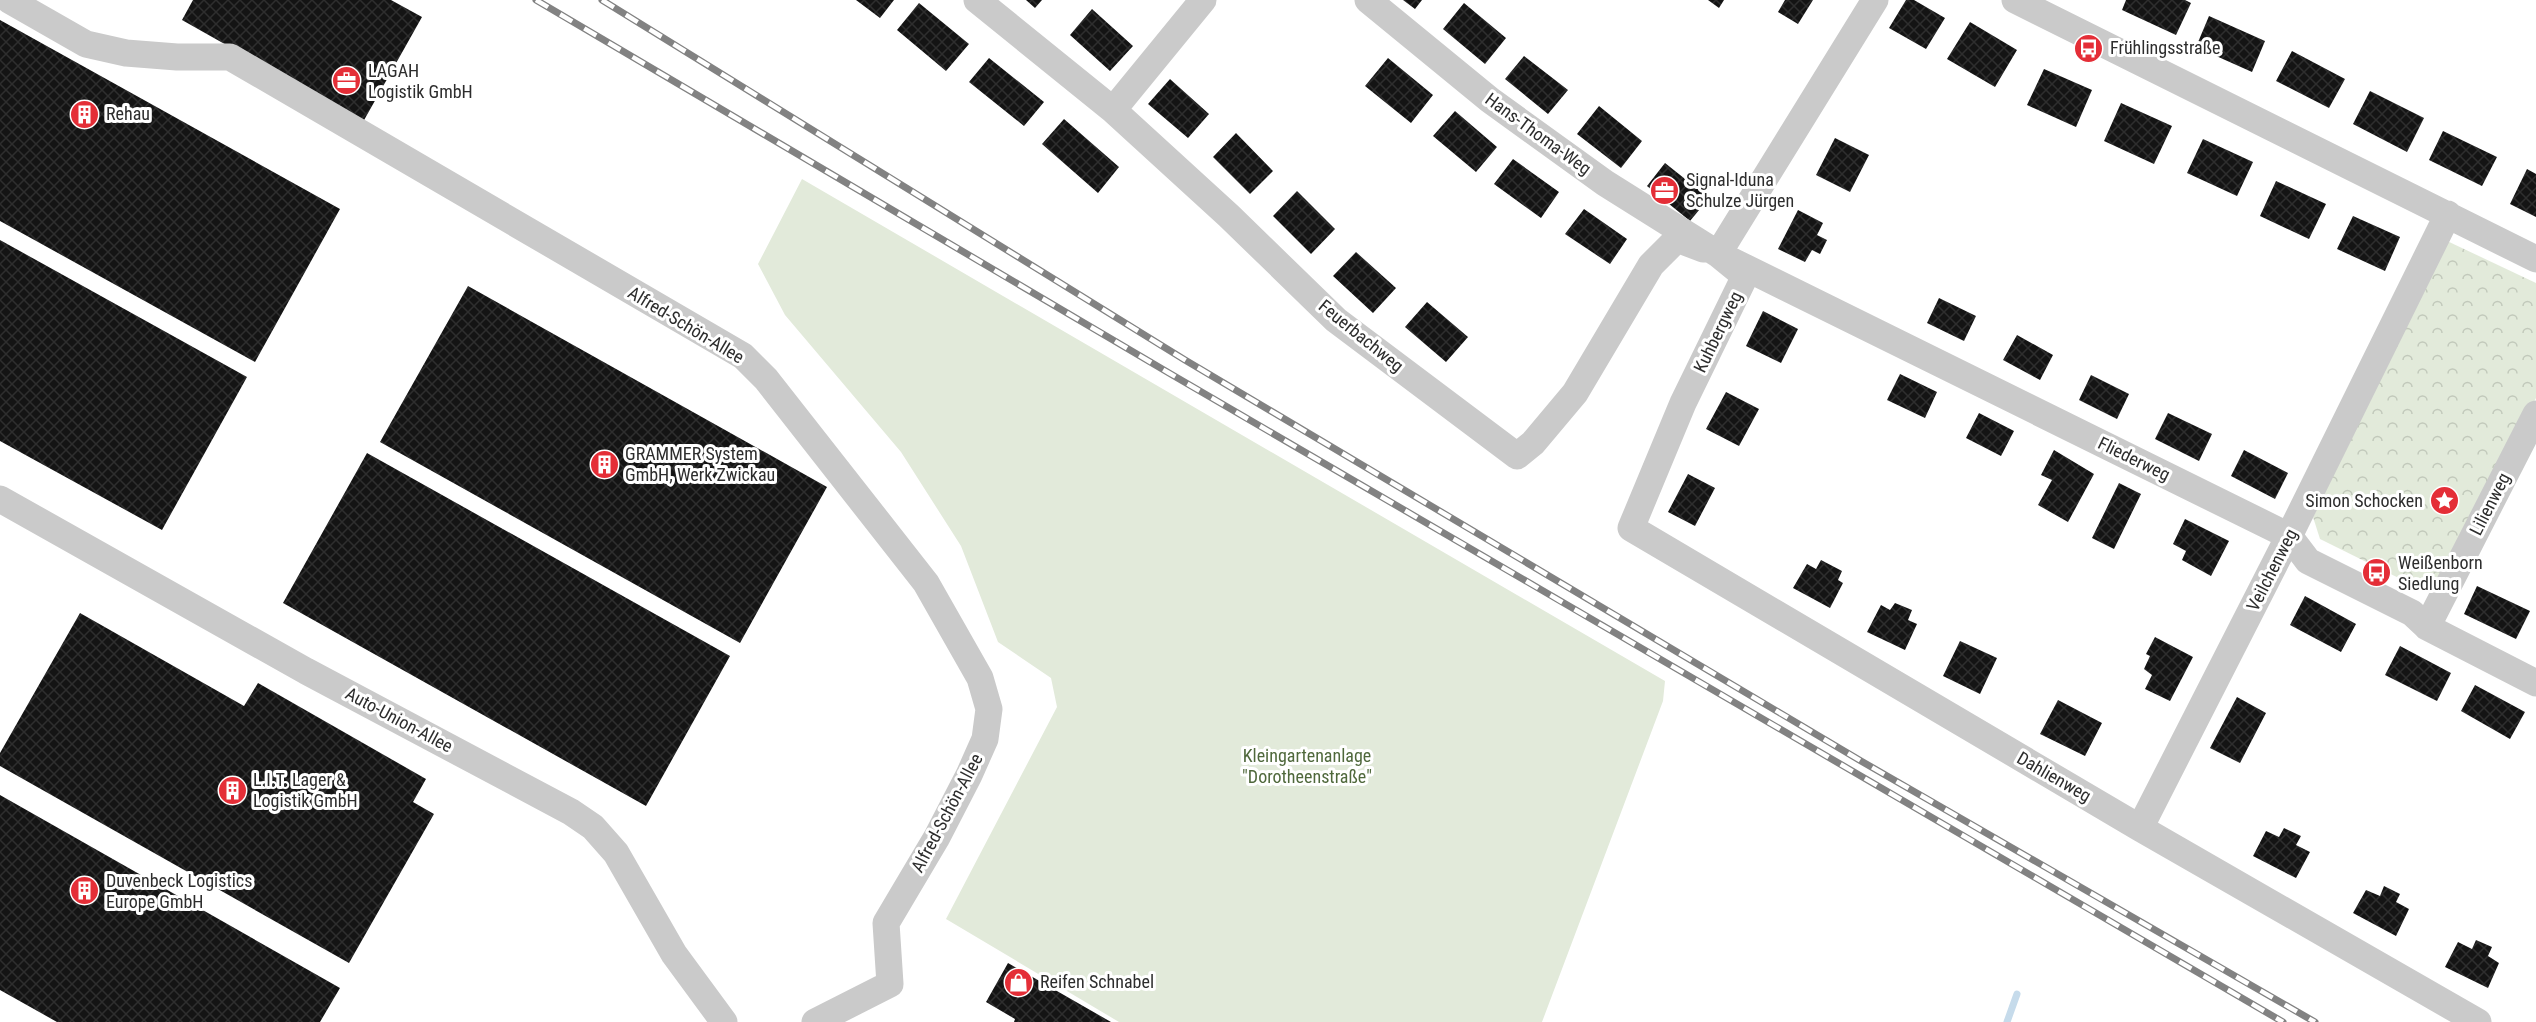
<svg xmlns="http://www.w3.org/2000/svg" width="2536" height="1022" font-family="'Roboto Condensed',sans-serif">
  <style>
    .forest { fill: url(#forest-crowns) }
    .garden { fill: #e2eada }
    .lines { fill: none; stroke-linecap: round; stroke-linejoin: round }
    .stream { stroke: #c6dbeb; stroke-width: 7 }
    .building { fill: url(#building-cross-hatch) }
    .minor { stroke: #cacaca; stroke-width: 27 }
    .rail-casing { stroke: #828282; stroke-width: 7 }
    .rail { stroke: #fff; stroke-width: 4.5; stroke-dasharray: 14; stroke-linecap: butt }
    .labels { text-anchor: middle; stroke-width: 6; stroke-linejoin: round; paint-order: stroke }
    .poi-label { font-size: 18px; fill: #2d2d2d; stroke: #fff; text-anchor: start }
    .street-label { font-size: 18px; fill: #2d2d2d; stroke: #fff }
    .park-label { font-size: 18px; fill: #4f683b; stroke: #fff }
  </style>
  <defs>
    <pattern id="forest-crowns" width="20" height="18" patternUnits="userSpaceOnUse" patternTransform="scale(1.5)"><rect width="20" height="18" fill="#e2eada"/><path d="M2 6a3 3 0 1 1 6 0M12 15a3 3 0 1 1 6 0" fill="none" stroke="#c2c9bb"/></pattern>
    <pattern id="building-cross-hatch" width="8" height="8" patternUnits="userSpaceOnUse" patternTransform="scale(1.5)"><rect width="8" height="8" fill="#141414"/><path d="M0 0l8 8M0 8l8-8" fill="none" stroke="#2e2e2e"/></pattern>
  </defs>
  <rect width="100%" height="100%" fill="#fff"/>
  <!-- forest -->
  <path class="forest" d="M2445 240 2536 283V398L2435 596 2320 539 2313 517Z"/>
  <!-- garden -->
  <path class="garden" d="M802 179 1665 681 1663 701 1542 1022H1119L946 919 1057 707 1051 678 998 642 961 546 901 452 785 315 758 264Z"/>
  <g class="lines">
    <!-- stream -->
    <path class="stream" d="M2007 1022 2017 994"/>
  </g>
  <!-- building -->
  <path class="building" d="M193 0H391L422 17 363 122 182 20Z
    M856 0H894L880 18Z
    M1026 0H1042L1035 8Z
    M1403 0H1422L1415 9Z
    M1708 0H1724L1719 8Z
    M1785 0H1813L1798 24 1778 12Z
    M1906 0H1914L1945 18 1926 49 1889 28Z
    M2126 0H2185L2191 3 2176 35 2122 10Z
    M919 3 969 44 946 71 897 30Z
    M1464 3 1506 38 1485 64 1443 29Z
    M1092 9 1133 46 1110 71 1070 35Z
    M2209 16 2265 41 2252 72 2196 47Z
    M0 20 340 209 255 362 0 221Z
    M1970 22 2017 50 1995 87 1947 59Z
    M2292 51 2345 79 2329 108 2276 81Z
    M1524 56 1568 90 1548 114 1505 79Z
    M989 58 1044 102 1024 126 969 82Z
    M1388 58 1433 95 1411 123 1365 86Z
    M2044 69 2092 90 2076 127 2027 105Z
    M1170 79 1209 114 1188 138 1148 104Z
    M2370 91 2424 118 2407 152 2353 124Z
    M2121 103 2172 126 2154 164 2104 141Z
    M1599 106 1642 141 1621 168 1577 134Z
    M1455 111 1497 147 1476 172 1433 136Z
    M1064 119 1119 167 1098 193 1042 144Z
    M2443 131 2497 157 2482 186 2429 160Z
    M1236 133 1273 171 1250 194 1213 157Z
    M1835 138 1869 155 1850 192 1816 175Z
    M2203 139 2253 162 2237 196 2187 173Z
    M1513 159 1559 192 1541 218 1494 184Z
    M1665 163 1709 198 1690 221 1647 186Z
    M2527 169 2536 174V217L2510 204Z
    M2276 181 2326 204 2309 239 2260 216Z
    M1297 191 1335 229 1311 254 1273 216Z
    M1584 209 1627 239 1610 264 1565 234Z
    M1798 210 1823 223 1817 235 1827 240 1820 254 1812 250 1805 262 1778 249Z
    M2353 216 2400 237 2385 271 2337 249Z
    M0 240 247 377 162 530 0 441Z
    M1356 252 1396 288 1373 313 1333 276Z
    M468 286 827 487 740 643 380 442Z
    M1939 298 1976 316 1964 341 1927 323Z
    M1427 302 1468 337 1446 362 1405 327Z
    M1763 311 1798 329 1781 363 1746 346Z
    M2017 335 2053 355 2040 380 2003 360Z
    M1900 374 1937 392 1925 418 1887 400Z
    M2091 375 2129 394 2117 419 2079 400Z
    M1726 392 1759 409 1739 446 1706 429Z
    M1979 413 2014 431 2001 456 1966 438Z
    M2168 413 2212 434 2199 461 2155 439Z
    M2054 450 2094 474 2068 522 2038 505 2052 480 2041 475Z
    M2244 450 2288 473 2275 499 2231 476Z
    M367 453 730 656 646 806 283 603Z
    M1688 474 1715 488 1695 526 1668 512Z
    M2119 483 2141 494 2114 549 2092 538Z
    M2185 519 2229 541 2211 576 2182 560 2186 551 2173 544Z
    M1821 560 1842 571 1838 580 1843 583 1830 608 1793 588 1807 564 1816 569Z
    M2477 586 2530 611 2516 639 2464 614Z
    M2305 596 2356 624 2341 652 2290 625Z
    M1895 603 1912 610 1908 620 1917 624 1905 650 1867 632 1881 605 1890 610Z
    M80 613 244 706 258 683 426 779 413 802 434 814 349 963 0 766V753Z
    M2155 637 2193 657 2170 701 2145 689 2152 675 2144 669 2150 656 2146 654Z
    M1960 641 1997 658 1980 694 1943 676Z
    M2400 646 2451 673 2437 701 2385 675Z
    M2475 685 2525 712 2510 739 2461 711Z
    M2237 697 2266 713 2240 763 2210 748Z
    M2058 700 2102 723 2085 756 2040 734Z
    M0 795 340 988 320 1022H57L0 990Z
    M2284 828 2301 836 2296 845 2310 852 2296 878 2253 856 2266 831 2279 837Z
    M2384 886 2400 894 2396 902 2409 909 2396 936 2353 913 2366 890 2380 896Z
    M2476 940 2492 947 2488 956 2499 963 2488 988 2445 967 2458 942 2472 949Z
    M1008 963 1111 1022H1014L1015 1019 986 1002Z"/>
  <g class="lines">
    <!-- minor -->
    <path class="minor" d="M9 0 86 44 126 53 177 57H230L743 356 766 379 926 583 980 678 989 709 985 739 969 775 937 837 886 923 890 984 815 1022
      M977 0 1113 110 1229 216 1336 320 1517 456 1533 443 1575 393 1651 265 1677 239 1703 249
      M1368 0 1490 100 1605 183 1718 254 2289 536 2308 561 2412 613 2427 627 2536 683
      M1875 0 1718 254 1745 276 1683 403 1631 528 2140 828 2478 1022
      M2015 0 2536 259
      M1113 110 1203 0
      M0 499 306 671 571 812 593 827 616 853 674 954 724 1022
      M2427 627 2536 414
      M2140 828 2289 536 2448 214"/>
    <defs>
      <path id="rail" d="M536 0 1169 373 2283 1022
        M602 0 1185 360 1861 761 2315 1022"/>
    </defs>
    <!-- rail casing -->
    <use href="#rail" class="rail-casing"/>
    <!-- rail -->
    <use href="#rail" class="rail"/>
  </g>
  <!-- icons -->
  <defs>
    <symbol id="bus-disc" viewBox="-11 -11 22 22"><circle r="9.5" fill="#e42e37" stroke="#fff"/><path d="M-5-6H5V4H4V6H2V4H-2V6H-4V4H-5ZM-3.5-4V0h7V-4ZM-3.5 1.2v1.5H-2V1.2ZM2 1.2v1.5H3.5V1.2Z" fill="#fff"/></symbol>
    <symbol id="office-disc" viewBox="-11 -11 22 22"><circle r="9.5" fill="#e42e37" stroke="#fff"/><path d="M-6-3h4V-5.5h4V-3h4V5H-6ZM-1-4.5V-3h2v-1.5ZM-6 0V1H6V0Z" fill="#fff"/></symbol>
    <symbol id="building-disc" viewBox="-11 -11 22 22"><circle r="9.5" fill="#e42e37" stroke="#fff"/><path d="M-4-6H4V6H1V3H-1V6H-4ZM-2.5-4.3h1.7v1.8h-1.7ZM.8-4.3h1.7v1.8H.8ZM-2.5-1h1.7V.8h-1.7ZM.8-1h1.7V.8H.8Z" fill="#fff"/></symbol>
    <symbol id="sight-disc" viewBox="-11 -11 22 22"><circle r="9.5" fill="#e42e37" stroke="#fff"/><path d="M0-6L1.8-2.2L6-1.7L2.9 1.2L3.7 5.4L0 3.3L-3.7 5.4L-2.9 1.2L-6-1.7L-1.8-2.2Z" fill="#fff"/></symbol>
    <symbol id="shop-disc" viewBox="-11 -11 22 22"><circle r="9.5" fill="#e42e37" stroke="#fff"/><path d="M-5-2.5h2.3a2.7 3.5 0 0 1 5.4 0H5L5.5 6h-11ZM-1.5-2.5h3a1.5 2.3 0 0 0-3 0Z" fill="#fff"/></symbol>
  </defs>
  <g fill-rule="evenodd">
    <use href="#bus-disc" x="2072" y="32" width="33" height="33"/>
    <use href="#office-disc" x="330" y="64" width="33" height="33"/>
    <use href="#building-disc" x="68" y="98" width="33" height="33"/>
    <use href="#office-disc" x="1648" y="174" width="33" height="33"/>
    <use href="#building-disc" x="588" y="448" width="33" height="33"/>
    <use href="#sight-disc" x="2428" y="484" width="33" height="33"/>
    <use href="#bus-disc" x="2360" y="556" width="33" height="33"/>
    <use href="#building-disc" x="216" y="774" width="33" height="33"/>
    <use href="#building-disc" x="68" y="874" width="33" height="33"/>
    <use href="#shop-disc" x="1002" y="966" width="33" height="33"/>
  </g>
  <g class="labels">
    <!-- poi labels -->
    <g class="poi-label">
      <text x="2110" y="54">Frühlingsstraße</text>
      <text x="368" y="77">LAGAH<tspan x="368" dy="21">Logistik GmbH</tspan></text>
      <text x="106" y="120">Rehau</text>
      <text x="1686" y="186">Signal-Iduna<tspan x="1686" dy="21">Schulze Jürgen</tspan></text>
      <text x="625" y="460">GRAMMER System<tspan x="625" dy="21">GmbH, Werk Zwickau</tspan></text>
      <text x="2423" y="507" text-anchor="end">Simon Schocken</text>
      <text x="2398" y="569">Weißenborn<tspan x="2398" dy="21">Siedlung</tspan></text>
      <text x="253" y="786">L.I.T. Lager &amp;<tspan x="253" dy="21">Logistik GmbH</tspan></text>
      <text x="106" y="887">Duvenbeck Logistics<tspan x="106" dy="21">Europe GmbH</tspan></text>
      <text x="1040" y="988">Reifen Schnabel</text>
    </g>
    <!-- street labels -->
    <g class="street-label">
      <text transform="translate(1538 134) rotate(36)" y="6">Hans-Thoma-Weg</text>
      <text transform="translate(686 325) rotate(31)" y="6">Alfred-Schön-Allee</text>
      <text transform="translate(1718 332) rotate(-64)" y="6">Kuhbergweg</text>
      <text transform="translate(1361 336) rotate(39)" y="6">Feuerbachweg</text>
      <text transform="translate(2134 459) rotate(26)" y="6">Fliederweg</text>
      <text transform="translate(2490 504) rotate(-63)" y="6">Lilienweg</text>
      <text transform="translate(2272 570) rotate(-63)" y="6">Veilchenweg</text>
      <text transform="translate(399 720) rotate(28)" y="6">Auto-Union-Allee</text>
      <text transform="translate(2054 777) rotate(30)" y="6">Dahlienweg</text>
      <text transform="translate(947 813) rotate(-62)" y="6">Alfred-Schön-Allee</text>
    </g>
    <!-- park labels -->
    <g class="park-label">
      <text x="1307" y="762">Kleingartenanlage<tspan x="1307" dy="21">"Dorotheenstraße"</tspan></text>
    </g>
  </g>
</svg>
